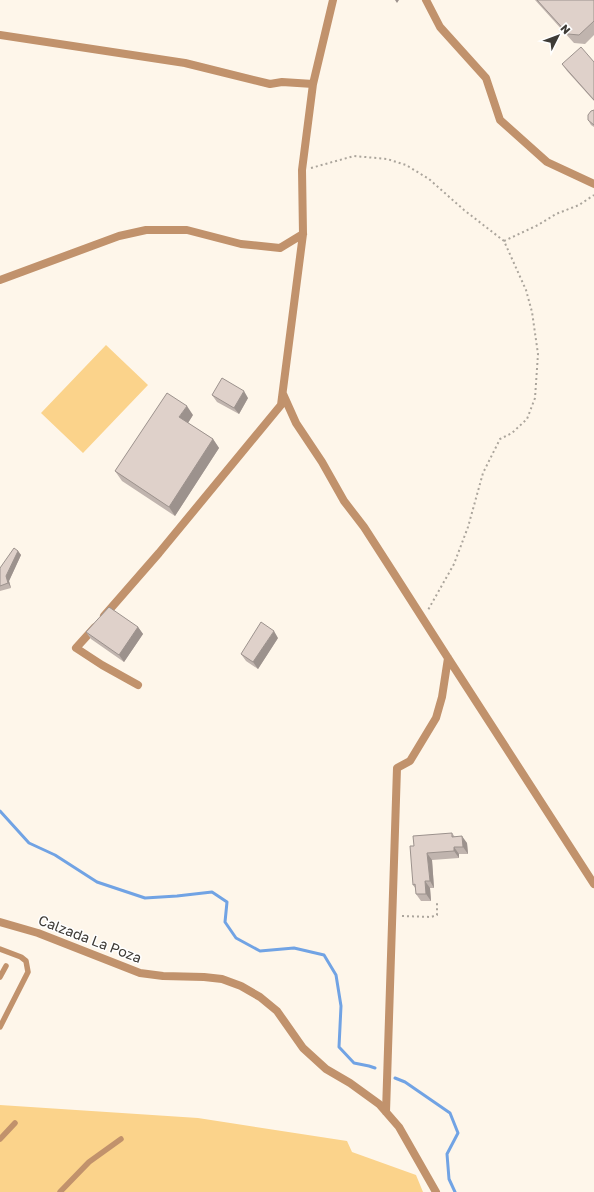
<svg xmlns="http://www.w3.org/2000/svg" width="594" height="1192" font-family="'Golos Text',sans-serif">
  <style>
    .green { fill: #fbd38b }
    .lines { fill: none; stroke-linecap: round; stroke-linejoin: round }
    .stream { stroke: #71a3e4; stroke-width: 3 }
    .path { stroke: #aba59c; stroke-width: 2; stroke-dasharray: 2 3; stroke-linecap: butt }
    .lane { stroke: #c1926c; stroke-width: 5.5 }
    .street { stroke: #c1926c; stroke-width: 8 }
    .wall { fill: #c0b4ae }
    .shaded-wall { fill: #9c928d }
    .building { fill: #dfd1ca; stroke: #9c928d }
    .labels { text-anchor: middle; stroke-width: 3; stroke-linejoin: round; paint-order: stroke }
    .street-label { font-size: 14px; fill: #3e3b36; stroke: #fff }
  </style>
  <rect width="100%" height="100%" fill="#fef6ea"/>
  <!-- green -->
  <path class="green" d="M106 345 148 385 83 453 41 413Z
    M0 1105 198 1118 347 1141 352 1152 416 1175 423 1192H0Z"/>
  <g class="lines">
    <!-- stream -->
    <path class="stream" d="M0 811 29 843 55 855 97 882 145 898 177 896 212 892 227 902 225 922 236 938 260 951 294 948 324 955 336 975 341 1006 339 1047 354 1063 369 1066 375 1068
      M395 1078 405 1082 450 1113 458 1133 447 1154 449 1179 455 1192"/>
    <!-- path -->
    <path class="path" d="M311 168 354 156 387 159 406 165 429 179 464 210 504 241 526 290 532 312 538 354 535 398 527 419 512 433 500 439 483 473 468 527 454 564 428 610
      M504 241 538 225 556 214 579 205 594 195
      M402 916 431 917 437 915V901"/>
    <!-- lane -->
    <path class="lane" d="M0 949 21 957 26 961 28 972 0 1027
      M0 977 6 966
      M0 1139 15 1123
      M60 1192 89 1162 121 1139"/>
    <!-- street -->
    <path class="street" d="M426 0 440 27 486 78 500 120 547 162 594 184
      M0 35 185 63 270 84 282 82 313 84
      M0 280 119 236 146 230H187L241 244 280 248 303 234
      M283 394 296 423 322 462 344 501 364 527 393 572 448 658 594 884
      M104 616 159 553 281 405 303 234 302 170 313 84 333 0
      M95 627 76 648 102 665 138 685
      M0 922 38 933 140 973 163 976 204 977 222 979 241 986 260 997 277 1011 303 1048 326 1069 350 1083 379 1104 399 1127 436 1192
      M386 1112 397 768 410 761 436 718 442 697 448 658"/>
  </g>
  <!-- wall -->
  <path class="wall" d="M535 0H594V35L585 44 574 43Z
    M594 62V101L567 71 562 64Z
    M594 110V127L591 125 588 120Z
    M212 395 248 398 239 414 217 402Z
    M193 415 188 423 213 439 219 448 175 516 122 481 115 471Z
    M18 551 21 555 9 581 11 588 0 591V568Z
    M138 627 143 634 124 662 91 639 86 632Z
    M278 638 258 669 246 661 241 654Z
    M452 833 455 837 467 843 468 854H459V858L432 860 434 888H430L431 901H421L416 894V889L413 885 414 846Z"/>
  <!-- shaded-wall -->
  <path class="shaded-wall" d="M395 0H399L397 3Z
    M244 391 248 398 239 414 234 408Z
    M187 406 193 415 186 426 179 417Z
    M213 439 219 448 175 516 169 507Z
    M18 551 21 555 9 581 11 588 8 583 6 576Z
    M138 627 143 634 124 662 119 655Z
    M274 631 278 638 258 669 253 662Z
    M462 836 467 843 468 854 463 847Z
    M454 847 459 854V858L454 851Z
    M427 853 432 860 434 888 430 881Z
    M425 881 430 888 431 901 426 894Z"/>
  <!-- building -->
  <path class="building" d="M537 0H594V21L579 35 568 34Z
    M581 47 594 62V100L562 64Z
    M594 110V125L588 120V115L591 111Z
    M222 378 244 391 234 408 212 395Z
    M167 393 187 406 179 417 213 439 169 507 115 471Z
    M14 548 18 551 6 576 8 583 0 586V568Z
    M109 607 138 627 119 655 86 632Z
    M261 622 274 631 253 662 241 654Z
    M452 833V837L462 836 463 847H454V851L427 853 430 881H425L426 894H416L415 884 413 885 410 846H414L413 836Z"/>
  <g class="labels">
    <!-- street labels -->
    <g class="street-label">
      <text transform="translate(90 939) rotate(21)" y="5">Calzada La Poza</text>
    </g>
  </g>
  <!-- north arrow -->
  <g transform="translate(558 36) rotate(48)" stroke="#ffffff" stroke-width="3" paint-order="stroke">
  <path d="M0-3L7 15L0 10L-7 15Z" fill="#3e3b36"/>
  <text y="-6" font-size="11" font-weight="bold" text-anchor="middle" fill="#3e3b36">N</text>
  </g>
</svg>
